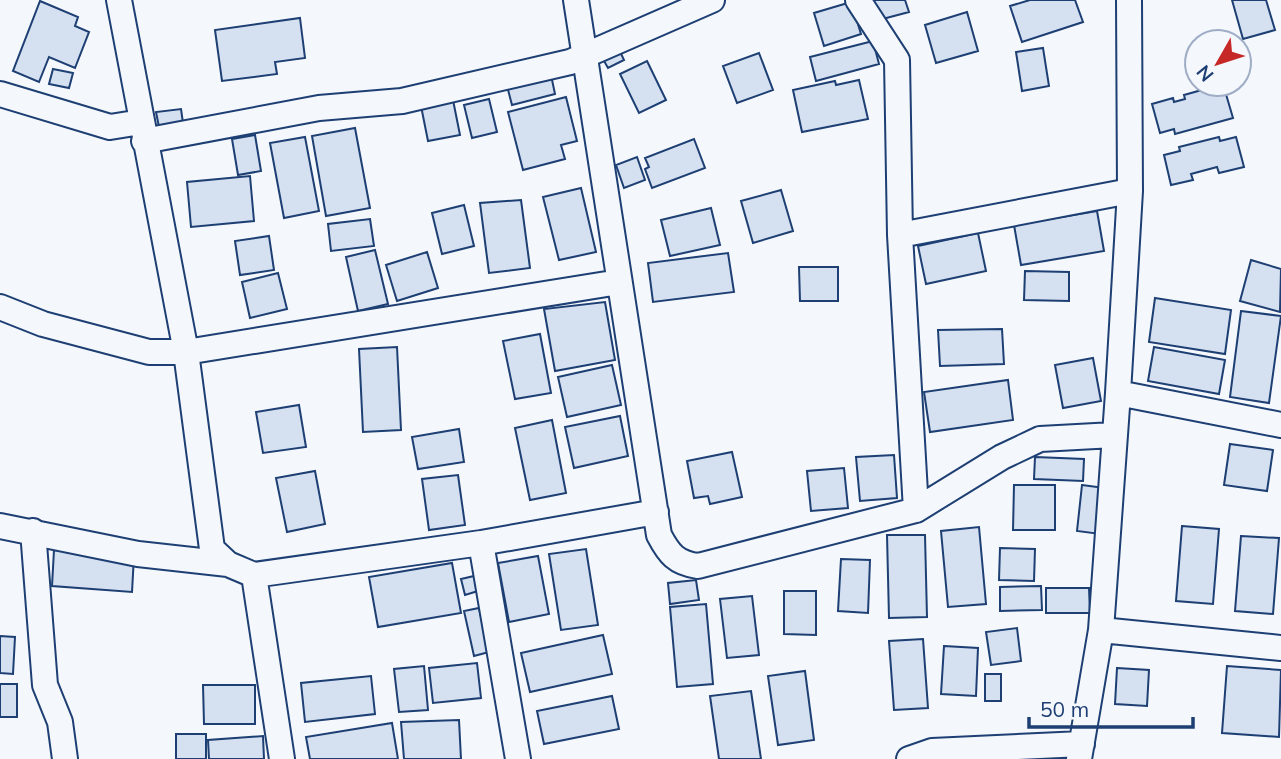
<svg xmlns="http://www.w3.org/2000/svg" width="1281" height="759" font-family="Mulish,sans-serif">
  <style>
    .building { fill: #d5e0f0; stroke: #1d3f73; stroke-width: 2 }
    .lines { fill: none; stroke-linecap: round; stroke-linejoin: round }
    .minor-casing { stroke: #1d3f73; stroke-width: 28 }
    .minor { stroke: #f4f7fb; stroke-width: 24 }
  </style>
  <rect width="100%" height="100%" fill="#f4f7fb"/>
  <!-- building -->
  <path class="building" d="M868 0H905L909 12 875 21Z
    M1030 0H1075L1083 22 1022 42 1010 6Z
    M1232 0H1266L1275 30 1243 39Z
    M40 1 78 17 75 26 89 32 75 68 49 57 39 82 13 71Z
    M851 2 861 34 824 46 814 13Z
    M967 12 978 51 936 63 925 25Z
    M300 18 305 58 275 62 277 74 222 81 215 30Z
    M873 41 879 64 816 81 810 57Z
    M616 43 624 60 608 68 599 52Z
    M1043 48 1049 86 1022 91 1016 52Z
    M759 53 773 90 737 103 723 66Z
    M647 61 666 100 639 113 620 74Z
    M53 69 73 73 69 88 49 84Z
    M551 75 555 94 512 105 507 86Z
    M859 80 868 119 802 132 793 90 835 81 836 85Z
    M1223 84 1233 118 1175 134 1174 129 1160 133 1152 104 1173 98 1174 102 1185 99 1184 95Z
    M566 97 577 141 561 145 565 159 523 170 508 112Z
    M489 99 497 132 472 138 464 105Z
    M453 100 460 135 428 141 421 106Z
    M181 109 183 123 159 127 156 112Z
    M355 128 370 208 326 216 312 136Z
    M255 135 261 171 238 175 232 139Z
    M305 137 319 211 284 218 270 143Z
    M1219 137 1220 141 1236 137 1244 167 1219 173 1217 167 1191 174 1193 180 1171 185 1164 155 1180 151 1179 147Z
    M694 139 705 168 652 188 645 169 649 167 645 158Z
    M637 157 645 180 624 188 616 165Z
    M250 176 254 221 191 227 187 182Z
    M581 188 596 252 559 260 543 197Z
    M781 190 793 231 753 243 741 201Z
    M521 200 530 268 489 273 480 203Z
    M464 205 474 246 442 254 432 213Z
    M711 208 720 245 670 256 661 220Z
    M1097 211 1104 251 1021 265 1014 225Z
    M370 219 374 246 331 251 328 224Z
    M978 233 986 271 926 284 918 246Z
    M269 236 274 270 240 275 235 241Z
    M375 250 388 304 358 311 346 257Z
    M427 252 438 288 397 301 386 265Z
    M728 253 734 292 653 302 648 263Z
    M1251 260 1281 269 1280 312 1240 301Z
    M799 267H838V301H800Z
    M1025 271 1069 272V301L1024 300Z
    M278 273 287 309 250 318 242 282Z
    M1155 298 1231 310 1225 354 1149 342Z
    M605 302 615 360 555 371 544 309Z
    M1241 311 1281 316 1269 403 1230 397Z
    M1002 329 1004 364 940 366 938 330Z
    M540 334 551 393 515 399 503 341Z
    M397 347 401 430 363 432 359 349Z
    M1154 347 1225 360 1219 394 1148 381Z
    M1093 358 1101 401 1063 408 1055 365Z
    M612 365 621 405 567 417 558 377Z
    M1008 380 1013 420 930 432 924 392Z
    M299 405 306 447 263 453 256 412Z
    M620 416 628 456 574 468 565 427Z
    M552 420 566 493 530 500 515 428Z
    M459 429 464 462 418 469 412 437Z
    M1230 444 1273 450 1267 491 1224 485Z
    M732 452 742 497 710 504 708 496 694 498 687 461Z
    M894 455 897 498 860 501 856 457Z
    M1035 457 1084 459 1083 481 1034 479Z
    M844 468 848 508 811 511 807 471Z
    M315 471 325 524 287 532 276 478Z
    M458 475 465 525 429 530 422 479Z
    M1014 485H1055V530H1013Z
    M1082 485 1105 488 1100 534 1077 531Z
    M1182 526 1219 529 1213 604 1176 601Z
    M979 527 986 604 948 607 941 531Z
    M887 535H925L927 617 889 618Z
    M1241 536 1279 538 1273 614 1235 611Z
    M1000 548 1035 549 1034 581 999 580Z
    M586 549 598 625 561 630 549 554Z
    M54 550 134 556 132 592 52 586Z
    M538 556 549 614 509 622 498 563Z
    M841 559 870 560 868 613 838 611Z
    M452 563 461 613 378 627 369 577Z
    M474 576 478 591 465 595 461 579Z
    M696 580 699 600 670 604 668 583Z
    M1041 586 1042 610 1000 611V587Z
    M1046 588H1089L1090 613H1046Z
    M784 591H816V635L784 634Z
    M752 596 759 655 727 658 720 599Z
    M706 604 713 684 677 687 670 607Z
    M479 608 489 652 474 656 464 611Z
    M1017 628 1021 661 991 665 986 632Z
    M603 635 612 674 530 692 521 653Z
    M0 636 15 637 13 674 0 673Z
    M923 639 928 708 894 710 889 641Z
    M944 646 978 648 976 696 941 694Z
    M477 663 481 698 433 703 429 668Z
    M424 666 428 710 399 712 394 669Z
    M1227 666 1281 670 1279 737 1222 733Z
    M1117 668 1149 670 1147 706 1115 704Z
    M805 671 814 740 778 745 768 676Z
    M985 674H1001V701H985Z
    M371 676 375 714 305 722 301 683Z
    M0 684H17V717H0Z
    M203 685H255V724H204Z
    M751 691 761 759H719L710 696Z
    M612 696 619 729 544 744 537 711Z
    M459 720 461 759H404L401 722Z
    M392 723 398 759H310L306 737Z
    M176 734H206V759H176Z
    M263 736 264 759H209L208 740Z"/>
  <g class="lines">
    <defs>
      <path id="minor" d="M119 0 186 352 212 549 228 564 254 575 481 543 656 512
        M576 0 659 535C669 554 676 563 698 566L916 510 1002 457 1040 439 1114 435
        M858 0 897 60 900 235 916 510
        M0 94 110 127 141 122
        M144 141 319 108 402 101 570 62 712 0
        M900 235 1130 191
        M0 307 43 324 149 352H186L619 282
        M1118 393 1281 425
        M0 526 138 554 228 564
        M33 531 45 685 60 722 65 759
        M481 543 518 759
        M254 575 282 759
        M1101 630 1281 648
        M909 759 932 751 1082 744
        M1079 759 1101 630 1118 393 1130 191 1129 0"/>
    </defs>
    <!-- minor casing -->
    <use href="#minor" class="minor-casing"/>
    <!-- minor -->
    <use href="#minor" class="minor"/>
  </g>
  <!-- north arrow -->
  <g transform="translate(1218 63) rotate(231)"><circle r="33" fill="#f4f7fb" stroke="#9eadc5" stroke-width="2"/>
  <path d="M0-5L12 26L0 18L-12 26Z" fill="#c62828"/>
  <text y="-10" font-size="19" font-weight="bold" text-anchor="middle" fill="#1d3f73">N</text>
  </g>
  <!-- scale -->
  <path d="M1029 717v10h164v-10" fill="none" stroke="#1d3f73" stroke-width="3.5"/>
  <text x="1040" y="717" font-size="21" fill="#1d3f73" stroke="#f4f7fb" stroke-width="5" paint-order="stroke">50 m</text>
</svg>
